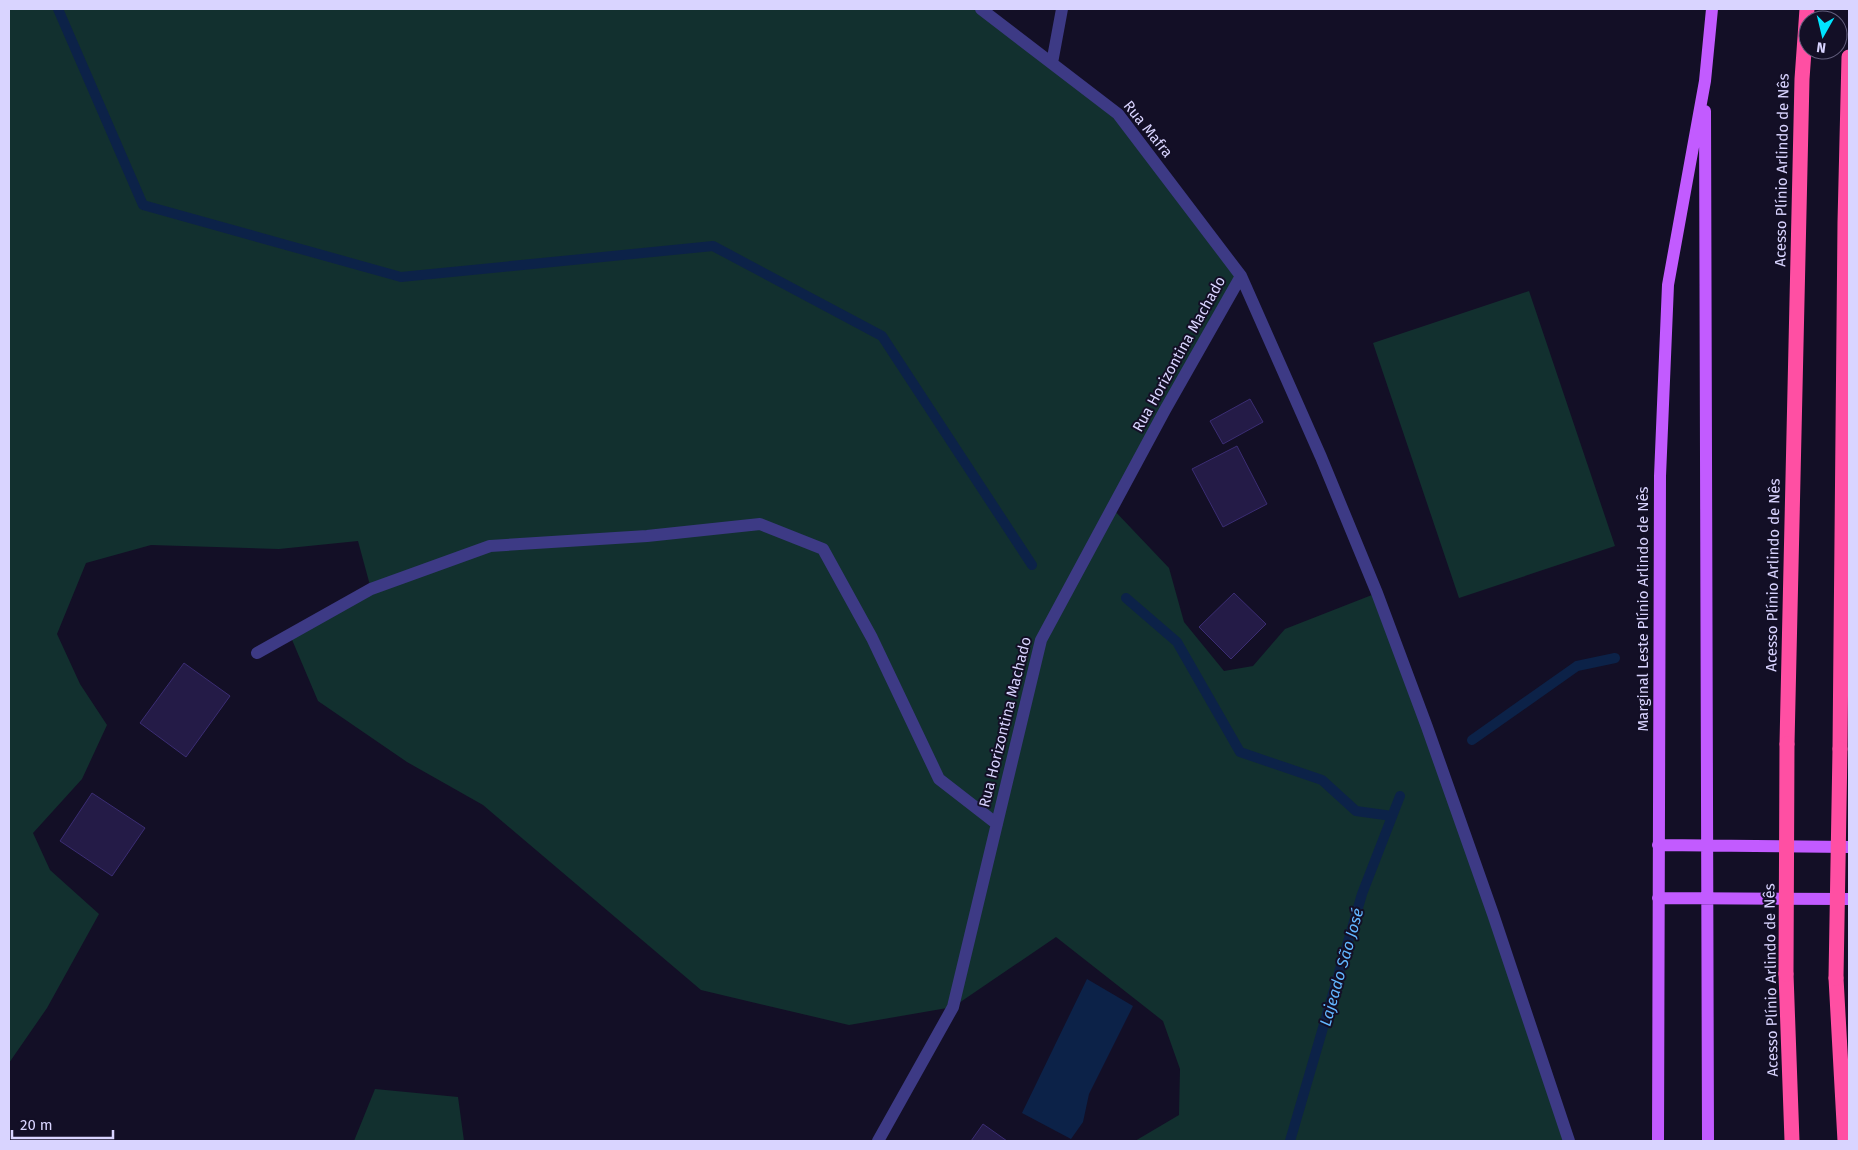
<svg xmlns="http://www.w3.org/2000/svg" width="1858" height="1150" font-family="'Fira Sans',sans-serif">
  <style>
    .green { fill: #12302f }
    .water { fill: #0c2248 }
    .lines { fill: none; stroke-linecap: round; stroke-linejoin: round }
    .stream { stroke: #0c2248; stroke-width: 10 }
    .building { fill: #241b47; stroke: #3b2d73 }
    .minor { stroke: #3d3a85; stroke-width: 12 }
    .major { stroke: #c25bff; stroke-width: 12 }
    .highway { stroke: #ff4fa3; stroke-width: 15 }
    .highway-bridge { stroke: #ff4fa3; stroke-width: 15 }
    .labels { text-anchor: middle; stroke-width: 4; stroke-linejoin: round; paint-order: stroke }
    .street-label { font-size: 15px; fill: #d9d4ff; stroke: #130f26 }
    .water-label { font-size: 16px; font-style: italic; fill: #62b6ff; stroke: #130f26 }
  </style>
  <rect width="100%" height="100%" fill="#130f26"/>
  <!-- green -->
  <path class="green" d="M9 9H981L1118 114 1241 276 1112 508 1169 568 1184 622 1224 671 1253 666 1285 629 1377 593 1567 1141H1135L1179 1115 1180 1069 1163 1021 1056 937 953 1007 849 1025 701 990 483 805 407 762 318 701 290 635 371 589 358 541 279 549 151 545 86 563 57 634 80 684 107 725 82 779 33 833 50 870 99 914 47 1008 9 1063Z
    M1529 291 1615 546 1459 598 1373 343Z
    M375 1089 458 1097 464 1141H354Z"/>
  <!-- water -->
  <path class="water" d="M1087 979 1133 1006 1089 1094 1083 1122 1071 1139 1022 1113Z"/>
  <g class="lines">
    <!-- stream -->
    <path class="stream" d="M58 9 143 205 401 277 713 246 882 336 1032 565
      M1126 598 1177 642 1240 752 1322 780 1356 811 1392 816
      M1472 740 1577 666 1615 658
      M1290 1141 1362 894 1400 796"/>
  </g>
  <!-- building -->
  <path class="building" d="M1250 399 1263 422 1223 444 1210 421Z
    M1237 446 1267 504 1223 527 1192 469Z
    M1234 593 1266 624 1231 659 1199 627Z
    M184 663 230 696 186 757 140 723Z
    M92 793 145 828 112 876 60 841Z
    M983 1124 1007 1141H971Z"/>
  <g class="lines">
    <!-- minor -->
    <path class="minor" d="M981 9 1118 114 1241 276 1321 457 1377 593 1427 727 1493 914 1569 1141
      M1052 63 1062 9
      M257 653 371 589 490 546 647 536 760 524 823 549 872 638 939 779 997 824
      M878 1141 953 1007 1041 640 1165 410 1241 276"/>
    <!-- major -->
    <path class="major" d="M1705 111 1708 1141
      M1658 845 1849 847
      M1658 898 1849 899
      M1658 1141 1660 476 1668 285 1705 81 1712 9"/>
    <!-- highway -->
    <path class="highway" d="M1787 744 1802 79 1807 9
      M1840 749 1845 222 1849 57
      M1786 974 1792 1141
      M1836 978 1845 1141"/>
    <!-- highway-bridge -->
    <path class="highway-bridge" d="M1786 974 1787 744
      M1836 978 1840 749"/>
  </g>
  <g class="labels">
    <!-- street labels -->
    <g class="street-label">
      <text transform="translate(1148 129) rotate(51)" y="5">Rua Mafra</text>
      <text transform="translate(1782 170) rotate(-89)" y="5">Acesso Plínio Arlindo de Nês</text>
      <text transform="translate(1179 354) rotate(-61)" y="5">Rua Horizontina Machado</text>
      <text transform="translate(1773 575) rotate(-89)" y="5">Acesso Plínio Arlindo de Nês</text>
      <text transform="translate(1643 609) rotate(-90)" y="5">Marginal Leste Plínio Arlindo de Nês</text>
      <text transform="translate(1005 722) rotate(-76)" y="5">Rua Horizontina Machado</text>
      <text transform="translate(1771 980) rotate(-91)" y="5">Acesso Plínio Arlindo de Nês</text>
    </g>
    <!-- water labels -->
    <g class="water-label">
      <text transform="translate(1341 967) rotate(-74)" y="6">Lajeado São José</text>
    </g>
  </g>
  <!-- border -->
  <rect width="1858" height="1150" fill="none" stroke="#d9d4ff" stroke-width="20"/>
  <!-- north arrow -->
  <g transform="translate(1823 35) rotate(188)"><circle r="24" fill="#130f26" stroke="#625e7d"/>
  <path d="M0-4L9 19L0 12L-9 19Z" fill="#00e5ff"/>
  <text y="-8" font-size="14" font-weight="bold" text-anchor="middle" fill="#d9d4ff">N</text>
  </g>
  <!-- scale -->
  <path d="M12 1130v8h101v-8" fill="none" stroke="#d9d4ff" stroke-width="2.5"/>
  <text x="20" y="1130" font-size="15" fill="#d9d4ff" stroke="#130f26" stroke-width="4" paint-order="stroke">20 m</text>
</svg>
